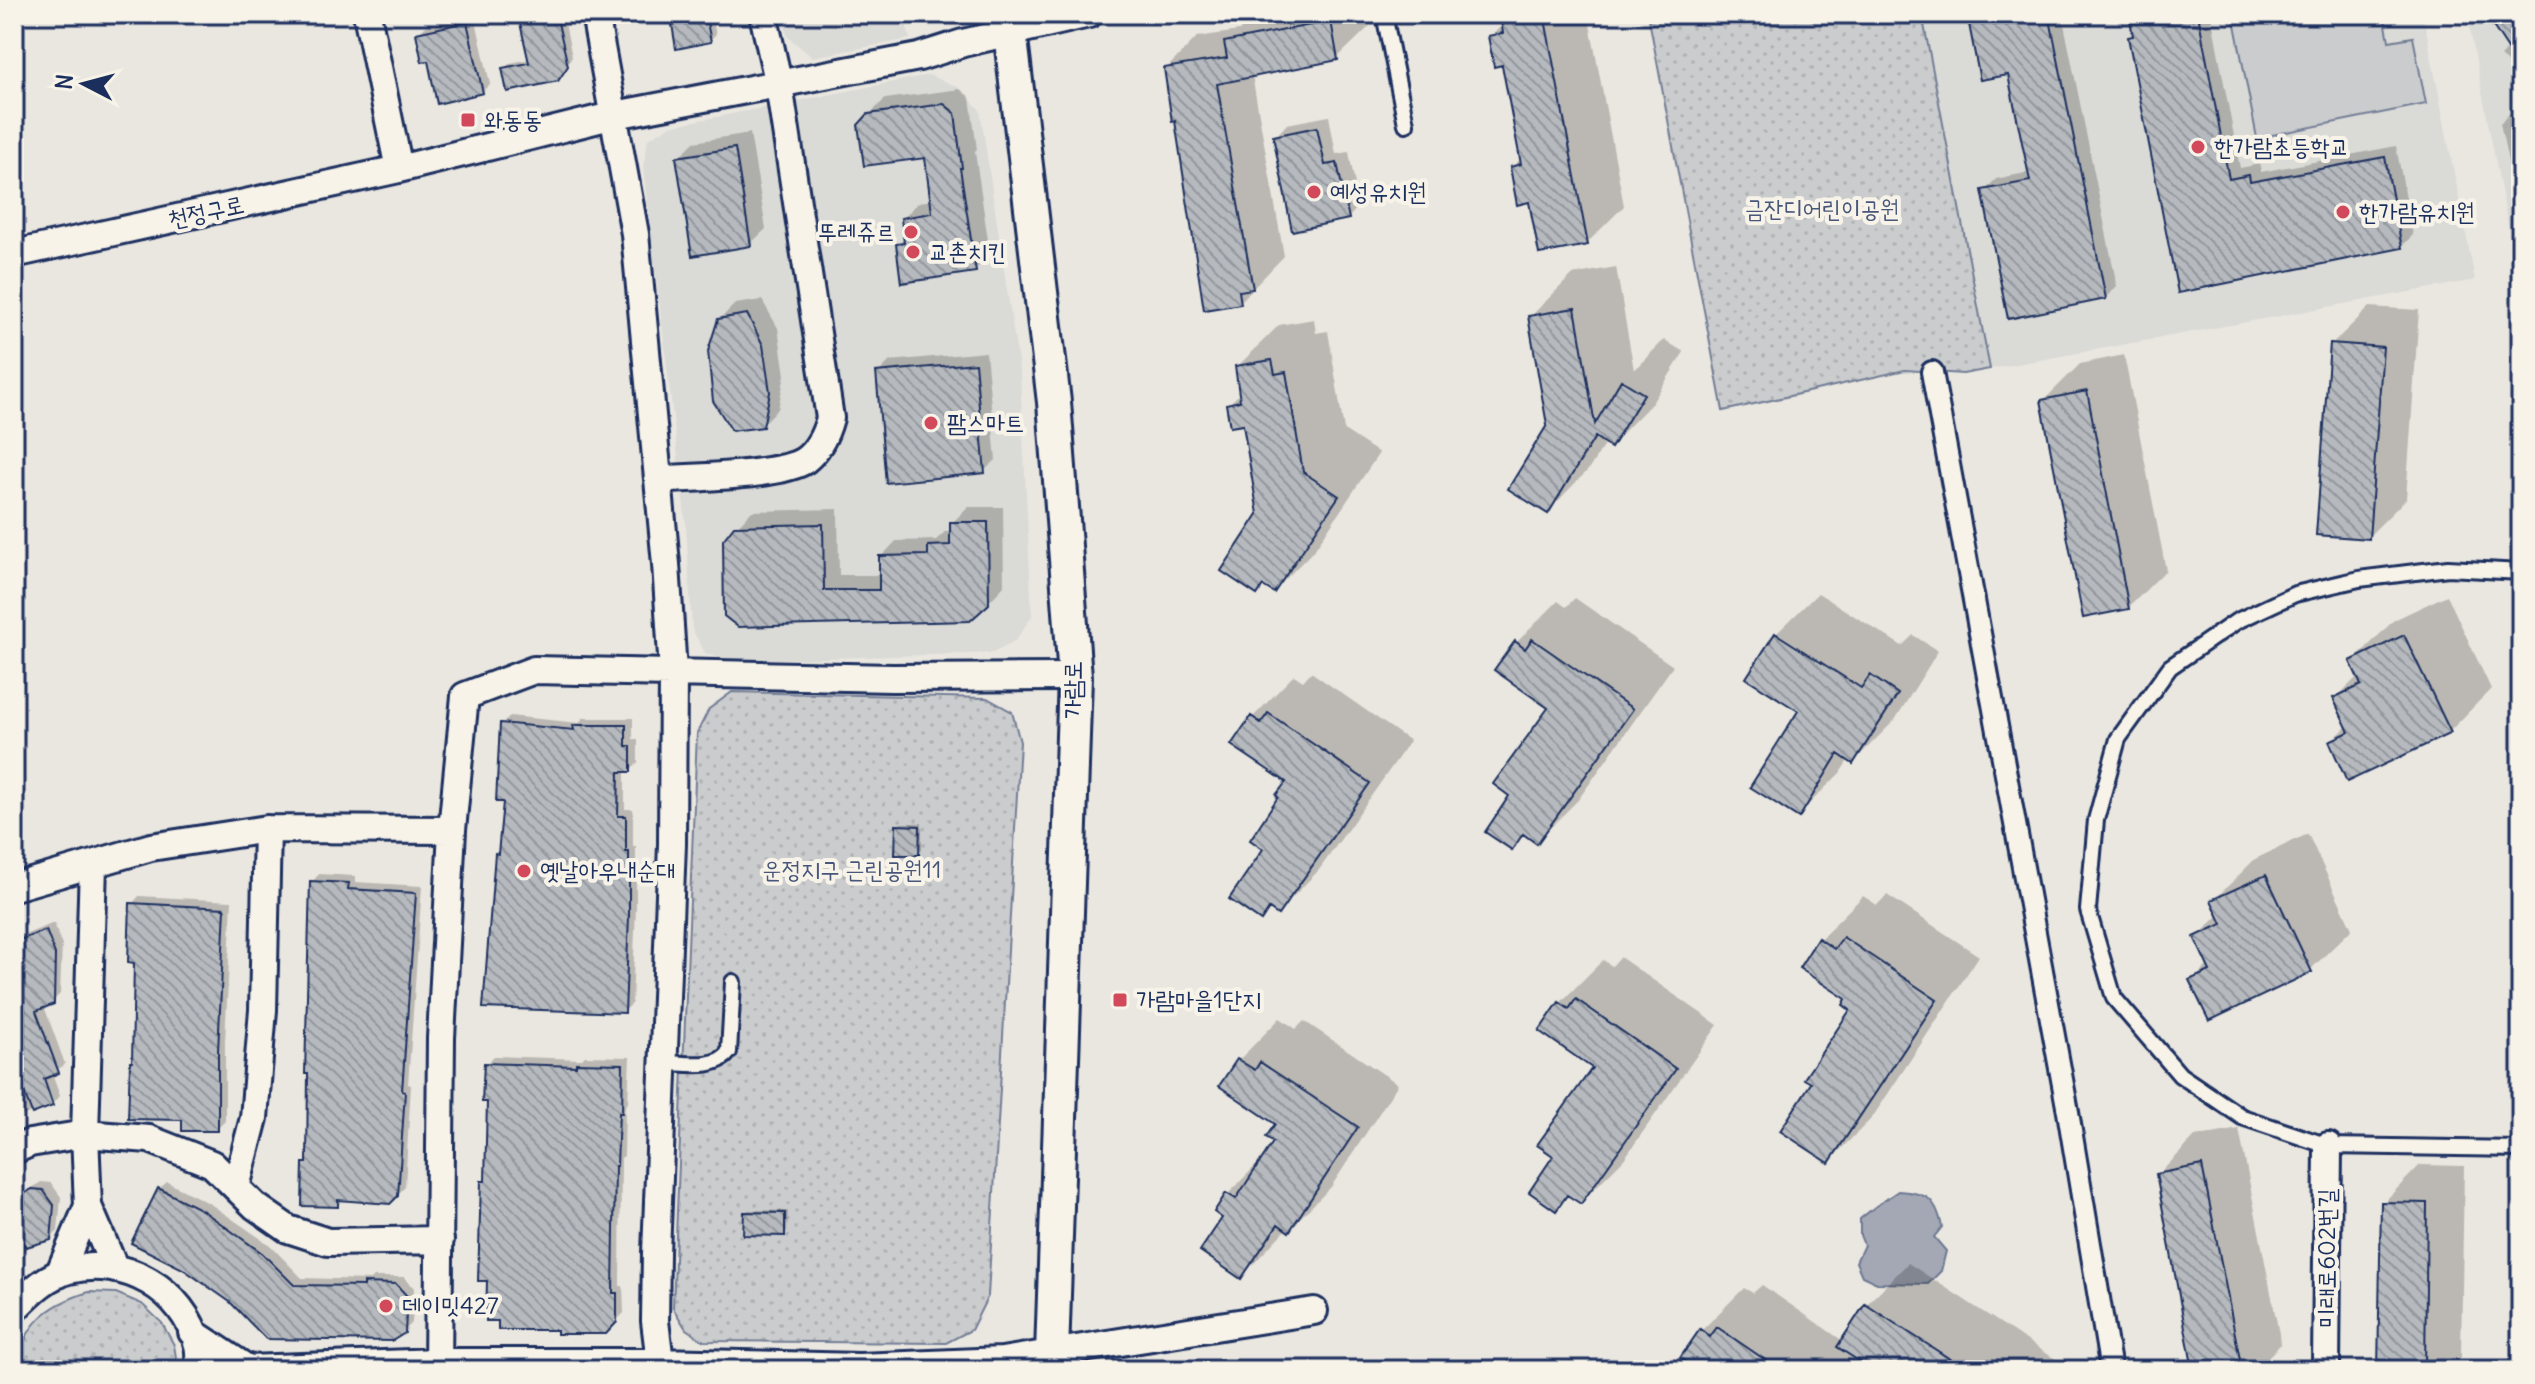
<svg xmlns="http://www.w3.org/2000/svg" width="2535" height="1384" font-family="Delius,'Poor Story',sans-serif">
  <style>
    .built { fill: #dadad6 }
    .grass { fill: url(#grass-dots); stroke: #737e96; stroke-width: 2 }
    .garden { fill: #cbcccd; stroke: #737e96; stroke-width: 2 }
    .water { fill: #a3a8b4; stroke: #6d7892; stroke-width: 2 }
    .shadow { fill: #0003; fill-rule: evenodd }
    .building { fill: url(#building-back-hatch); stroke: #1b2f5e; stroke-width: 2 }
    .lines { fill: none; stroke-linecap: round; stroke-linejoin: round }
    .service-casing { stroke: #1b2f5e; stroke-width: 20 }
    .pedestrian-casing { stroke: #1b2f5e; stroke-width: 26 }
    .minor-casing { stroke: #1b2f5e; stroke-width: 32 }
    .tertiary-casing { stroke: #1b2f5e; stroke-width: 38 }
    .service { stroke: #f7f3e8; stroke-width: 14 }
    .pedestrian { stroke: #f7f3e8; stroke-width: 20 }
    .minor { stroke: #f7f3e8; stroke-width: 26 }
    .tertiary { stroke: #f7f3e8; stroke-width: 32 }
    .poi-dot { fill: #d1495b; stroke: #f7f3e8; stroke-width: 3 }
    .labels { text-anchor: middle; stroke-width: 8; stroke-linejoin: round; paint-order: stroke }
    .poi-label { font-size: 24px; fill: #1b2f5e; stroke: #f7f3e8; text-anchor: start }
    .park-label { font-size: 24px; fill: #47567a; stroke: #f7f3e8 }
    .street-label { font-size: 24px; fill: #1b2f5e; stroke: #f7f3e8 }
  </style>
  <defs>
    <pattern id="grass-dots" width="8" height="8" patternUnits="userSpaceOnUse" patternTransform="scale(2)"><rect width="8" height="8" fill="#cbcccd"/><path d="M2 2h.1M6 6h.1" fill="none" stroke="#aeb0b2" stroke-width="1.8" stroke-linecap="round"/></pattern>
    <pattern id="building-back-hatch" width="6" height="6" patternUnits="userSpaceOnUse" patternTransform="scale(2)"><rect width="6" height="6" fill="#b6babf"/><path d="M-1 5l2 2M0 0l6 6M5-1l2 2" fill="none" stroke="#93989e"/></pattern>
  </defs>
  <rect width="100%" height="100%" fill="#eae7e0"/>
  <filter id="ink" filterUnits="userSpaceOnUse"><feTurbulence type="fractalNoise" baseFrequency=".0125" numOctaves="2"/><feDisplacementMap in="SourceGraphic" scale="16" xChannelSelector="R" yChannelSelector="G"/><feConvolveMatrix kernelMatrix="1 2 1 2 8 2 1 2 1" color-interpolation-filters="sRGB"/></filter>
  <g filter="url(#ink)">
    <!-- built -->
    <path class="built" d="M782 14H904L910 39 812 57 787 36Z
      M1922 14H2423L2475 280 1990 369Z
      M2467 14H2521V271L2517 272Z
      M929 75 958 87 980 110 1020 376 1032 616 1016 640 991 653 727 661 705 653 692 629 686 524 643 168 648 139 670 126Z"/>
    <!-- grass -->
    <path class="grass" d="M1648 14H1922L1990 369 1963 374 1905 370 1723 411Z
      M732 692 987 698 1012 712 1020 742 988 1296 971 1330 946 1343 704 1341 686 1329 673 1308 697 733 709 709Z
      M89 1292 116 1293 142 1304 162 1323 174 1345 178 1370H19C20 1325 49 1304 89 1292Z"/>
    <!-- garden -->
    <path class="garden" d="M2233 14H2384L2389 41 2413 37 2426 104 2257 138Z"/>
    <!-- water -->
    <path class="water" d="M1898 1191C1926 1193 1936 1197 1942 1227L1934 1237 1946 1251 1941 1271 1928 1284 1877 1283 1862 1276 1856 1262 1864 1245 1860 1235V1219L1876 1206Z"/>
    <!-- shadow -->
    <path class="shadow" d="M521 14H563L572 57 559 77 504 69 510 63 530 59Z
      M672 14H711L716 34 710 40 678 46Z
      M842 14H864L843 19Z
      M1256 14H1366L1369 27 1337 58 1252 75 1284 256 1240 302 1177 119 1166 69 1197 37 1239 31Z
      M1502 14H1588L1624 206 1587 243 1530 200 1512 167 1522 158 1504 63 1490 37 1504 23Z
      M1969 14H2062L2117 286 2105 298 1984 191 1996 179 2030 172 2010 72Z
      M2131 14H2211L2240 168 2260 164 2261 172 2396 146 2413 235 2401 247 2179 291 2131 38 2135 33Z
      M2487 14H2521V74L2500 56 2509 47Z
      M475 16 490 84 482 92 418 34 426 26Z
      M960 89 970 97 977 150 975 152 990 254 975 270 898 245 905 238 903 218 919 202 933 200 927 156 869 115 885 99Z
      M2521 108V205H2517L2500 123 2513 110Z
      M1329 116 1336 154 1349 152 1359 206 1348 218 1276 136 1287 124Z
      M750 133 766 229 750 244 678 158 694 142Z
      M1616 267 1634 370 1664 340 1684 352 1652 403 1611 445 1606 442 1589 469 1548 511 1549 426 1530 317 1572 275ZM1589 381 1598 434 1595 435 1586 384Z
      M762 300 778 328 785 375 778 409 762 425 719 320 735 304Z
      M2370 307 2419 310 2406 499 2368 537 2332 344Z
      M1314 319 1316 333 1328 331 1344 430 1379 453 1315 549 1274 591 1245 423 1228 405 1241 392 1237 367 1279 325Z
      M986 352 996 460 984 471 878 373 890 361Z
      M2124 355 2166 570 2128 608 2043 401 2080 364Z
      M968 507H1003L1004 586 988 603 739 625 736 528 752 511 838 509 839 575H881V557L896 541 936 540 946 531H952V523Z
      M1818 593 1902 646 1913 635 1938 651 1895 720 1853 762 1849 759 1840 773 1798 815 1800 710 1776 634Z
      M2447 595 2491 689 2450 731 2331 742 2348 725 2336 698 2359 675 2352 662 2394 620Z
      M1575 598 1673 666 1578 800 1537 841 1526 834 1511 848 1512 796 1551 707 1516 643 1558 601 1566 607Z
      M1311 672 1410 741 1319 870 1278 912 1271 908 1261 918 1266 848 1288 781 1234 744 1253 717 1294 675 1303 681Z
      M510 716 579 723 583 718H633V739H638V763L630 770H625V809H633V846H636V907L632 1004 624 1011 497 854 500 851 505 800 502 724Z
      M901 823H922V850L918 853 898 826Z
      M2308 834 2352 929 2310 970 2192 981 2209 964 2196 938 2220 914 2213 901 2255 859Z
      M319 874 355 876V882L422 886 408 1084 411 1085 405 1187 390 1202 344 1198 338 1205 305 1163 309 1160 312 882Z
      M1887 895 1979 956 1872 1118 1829 1161 1814 1083 1853 1010 1849 999 1801 967 1820 939 1863 896 1877 905Z
      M139 896 232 901 225 1042V1121L217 1129 184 1118 134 1061 136 961 132 904Z
      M54 923 62 945 60 994 52 1002 44 1006 65 1064 52 1074 60 1096 52 1104 14 1119V939Z
      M1620 957 1718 1025 1624 1159 1581 1202 1570 1194 1556 1208V1156L1595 1068 1560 1003 1603 960 1612 966Z
      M1280 1018 1296 1029 1304 1021 1398 1084 1331 1187 1289 1229 1287 1228 1241 1277 1225 1217 1217 1211 1228 1194 1267 1154 1276 1141 1278 1123 1222 1086 1239 1060Z
      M494 1056 582 1059 585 1056 630 1057 628 1103 625 1106 624 1156 621 1158 620 1286H623L624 1313 605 1332 559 1328 489 1279 483 1182 487 1177 489 1100 486 1064Z
      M2239 1129 2281 1344 2255 1370H2195L2158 1175 2195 1137Z
      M2420 1165 2464 1166 2461 1357 2448 1370H2380L2383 1203Z
      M41 1182 51 1183 61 1197 58 1231 50 1239 32 1243 14 1259V1199Z
      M167 1182 209 1203 270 1245 302 1278 371 1280 374 1277H404L414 1288 412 1323 404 1331 267 1337 159 1189Z
      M749 1210 788 1211 787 1231 784 1234 746 1213Z
      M1908 1263 2069 1368 2067 1370H1876L1857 1358 1848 1370H1701V1331L1744 1288 1753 1293 1762 1285 1843 1341 1866 1305Z
      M1532 1363 1542 1370H1524Z"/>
    <!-- building -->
    <path class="building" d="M518 14H556L568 66 558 81 507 92 502 68 529 63Z
      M1500 14H1544L1588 245 1539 254 1529 202 1517 205 1510 167 1521 164 1502 65 1494 67 1488 36 1503 33Z
      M1967 14H2049L2106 299 2008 319 1982 190 2030 181 2008 75 1980 80Z
      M2129 14H2198L2229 179 2249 175 2250 182 2385 157 2402 248 2178 293 2128 37 2133 36Z
      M2485 14H2521V69Z
      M706 17 711 42 676 49 672 24Z
      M1331 21 1338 60 1217 84 1253 289 1239 291 1241 304 1204 310 1175 121 1172 122 1164 68 1227 58 1224 42Z
      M467 22 483 93 437 104 428 61 422 62 416 33Z
      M944 104 955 113 962 168H960L976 272 901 283 896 244 904 243 901 218 932 213 925 158 864 166 858 125 868 114Z
      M1317 127 1325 165 1337 163 1349 219 1292 231 1273 136Z
      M735 148 751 246 692 256 676 157Z
      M1575 308 1595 424 1621 380 1644 394 1611 448 1595 437 1548 514 1508 489 1547 425 1528 316Z
      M747 314 763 345 770 392 763 427 732 431 713 401 708 351 718 319Z
      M2330 343 2383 347 2369 539 2316 535Z
      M1272 360 1275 374 1286 372 1303 472 1339 496 1274 593 1263 586 1257 595 1221 571 1258 514 1243 425 1230 427 1226 404 1240 401 1235 366Z
      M975 363 985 473 886 483 876 372Z
      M2087 391 2129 609 2083 618 2041 400Z
      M950 522H988L989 604 970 621 738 627 724 616 723 540 734 526 823 524 824 590H879V556L928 555V546L950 545Z
      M1775 633 1861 688 1870 675 1898 694 1853 764 1838 754 1799 818 1750 787 1798 711 1746 678Z
      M2404 635 2451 733 2347 782 2329 741 2349 732 2333 698 2361 685 2350 661Z
      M1532 639 1633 709 1537 844 1523 834 1512 850 1485 832 1509 796 1493 784 1548 708 1494 670 1515 641 1525 649Z
      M1268 713 1370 783 1278 915 1269 909 1261 921 1229 899 1263 849 1250 840 1278 797 1276 795 1286 782 1231 745 1251 716 1261 723Z
      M500 723 574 730 573 725H626V746H631V772H619L618 816H626V852H629V916L625 1013 483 1008 495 853 498 854 503 802H496Z
      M896 825 920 826 919 855H895Z
      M2266 875 2312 972 2209 1021 2189 980 2210 971 2194 937 2222 924 2211 900Z
      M310 881 349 883 348 889 416 893 402 1091 405 1092 398 1196 390 1204 338 1200V1207L302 1206 303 1163H307L308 1074H305Z
      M130 903 225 908 218 1051V1131H182V1120L128 1119 130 1062H132L134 963 128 962Z
      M46 930 55 954 54 1004 36 1011 59 1073 44 1079 53 1106 32 1114 14 1065V942Z
      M1843 937 1937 1000 1829 1163 1780 1131 1811 1083 1804 1079 1850 1010 1843 1005 1846 999 1799 968 1818 938 1834 949Z
      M1576 999 1676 1069 1581 1204 1567 1195 1556 1211 1529 1192 1553 1156 1537 1145 1592 1068 1539 1031 1559 1002 1569 1009Z
      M1237 1059 1255 1070 1260 1062 1358 1127 1289 1232 1278 1224 1241 1279 1200 1251 1222 1218 1214 1212 1226 1193 1236 1199 1273 1142 1266 1137 1275 1124 1219 1086Z
      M484 1063 576 1066V1063L623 1064 622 1113H619L617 1166H615L613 1293H617V1322L606 1334H557V1330H498V1321H486L487 1281H478L481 1181H485L487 1102H482Z
      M2202 1165 2242 1370H2193L2156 1174Z
      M158 1188 202 1210 262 1253 294 1285 364 1286V1283L396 1284 407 1296 405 1333 392 1341 266 1339 230 1302 183 1269 131 1243Z
      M32 1189 43 1190 54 1205 51 1240 26 1247 14 1231V1200Z
      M2381 1202 2427 1203 2425 1370H2378Z
      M744 1212 785 1213V1236L743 1235Z
      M1865 1304 1967 1370H1873L1837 1347Z
      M1717 1327 1780 1370H1697L1680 1358 1700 1329 1710 1337Z"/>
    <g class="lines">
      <defs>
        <path id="service" d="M1384 14 1406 124
          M2521 572 2448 568 2359 579 2295 594 2237 621 2170 667 2118 739 2096 820 2088 910 2114 998 2180 1075 2242 1117 2328 1146 2521 1149
          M665 1063C686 1063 716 1070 729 1052L733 982"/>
        <path id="pedestrian" d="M1932 372 2068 1112 2111 1370"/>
        <path id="minor" d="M367 14 399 169
          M595 14 635 234 666 564 673 672 672 844 656 1253 655 1321 661 1370
          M14 254 399 169 615 115 919 57 963 43 1089 14
          M659 480C690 477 783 476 805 460 818 450 826 433 830 418L779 85 763 14
          M14 887 151 847 267 829 452 830
          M14 1150 30 1143 85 1134 149 1139 212 1164 255 1206 288 1229 328 1242 440 1240
          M236 1187 254 1118 263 1010 267 829
          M88 1206 85 1134 93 864
          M59 1274 88 1206 115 1269
          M14 1309C30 1293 46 1276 69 1270 125 1256 183 1289 198 1345 200 1353 199 1362 199 1370
          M192 1332 248 1369 246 1370
          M248 1369 438 1362H660L859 1367 1002 1361 1314 1311
          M438 1370 441 1038 452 830 465 696 534 670 892 678 1075 677
          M2326 1370 2328 1146"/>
        <path id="tertiary" d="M1008 14 1054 402 1075 677 1052 1354 1053 1370"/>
      </defs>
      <!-- service casing -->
      <use href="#service" class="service-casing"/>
      <!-- pedestrian casing -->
      <use href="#pedestrian" class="pedestrian-casing"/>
      <!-- minor casing -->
      <use href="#minor" class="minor-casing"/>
      <!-- tertiary casing -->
      <use href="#tertiary" class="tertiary-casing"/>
      <!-- service -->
      <use href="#service" class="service"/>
      <!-- pedestrian -->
      <use href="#pedestrian" class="pedestrian"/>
      <!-- minor -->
      <use href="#minor" class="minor"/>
      <!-- tertiary -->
      <use href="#tertiary" class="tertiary"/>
    </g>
  </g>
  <!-- markers -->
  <g class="poi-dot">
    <rect x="460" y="112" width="16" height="16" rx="4"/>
    <circle cx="2198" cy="147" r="8"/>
    <circle cx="1314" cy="192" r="8"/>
    <circle cx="2343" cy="212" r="8"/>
    <circle cx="911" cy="232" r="8"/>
    <circle cx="913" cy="252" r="8"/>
    <circle cx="931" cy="423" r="8"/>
    <circle cx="524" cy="871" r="8"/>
    <rect x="1112" y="992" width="16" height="16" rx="4"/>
    <circle cx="386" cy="1306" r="8"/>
  </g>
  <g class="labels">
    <!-- poi labels -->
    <g class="poi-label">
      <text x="484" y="128">와동동</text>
      <text x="2214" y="155">한가람초등학교</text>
      <text x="1330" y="200">예성유치원</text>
      <text x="2359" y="220">한가람유치원</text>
      <text x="895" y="240" text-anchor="end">뚜레쥬르</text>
      <text x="929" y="260">교촌치킨</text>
      <text x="947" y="431">팜스마트</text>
      <text x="540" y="879">옛날아우내순대</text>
      <text x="1136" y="1008">가람마을1단지</text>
      <text x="402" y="1314">데이밋427</text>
    </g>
    <!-- park labels -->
    <g class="park-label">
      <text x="1822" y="217">금잔디어린이공원</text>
      <text x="852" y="878">운정지구 근린공원11</text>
    </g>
    <!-- street labels -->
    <g class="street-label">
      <text transform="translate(206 212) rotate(-12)" y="8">천정구로</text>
      <text transform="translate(1073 690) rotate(-90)" y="8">가람로</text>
      <text transform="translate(2327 1258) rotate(-90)" y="8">미래로602번길</text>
    </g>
  </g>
  <!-- margin -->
  <rect width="2535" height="1384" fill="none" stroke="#f7f3e8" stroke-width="48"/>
  <rect x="24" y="24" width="2487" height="1336" fill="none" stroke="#1b2f5e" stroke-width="3" filter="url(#ink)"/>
  <!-- north arrow -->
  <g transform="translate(84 84) rotate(276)" stroke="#f7f3e8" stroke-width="6" paint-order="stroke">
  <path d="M0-6L14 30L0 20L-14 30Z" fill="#1b2f5e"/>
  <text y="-12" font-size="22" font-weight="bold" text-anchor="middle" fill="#1b2f5e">N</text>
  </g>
</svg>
